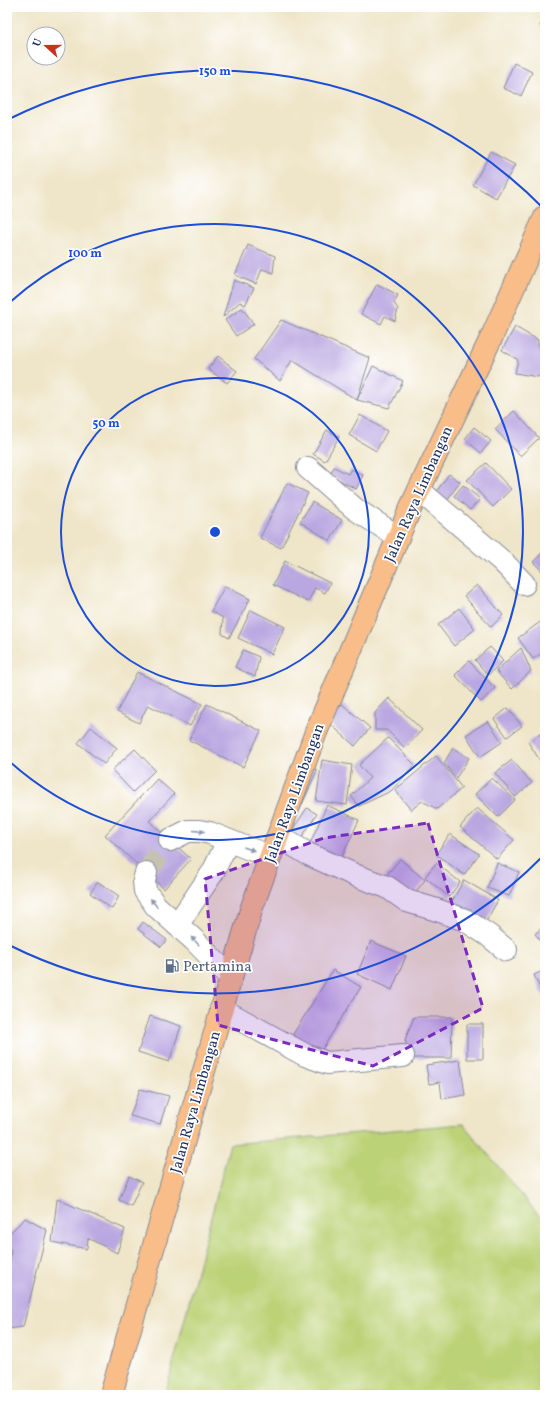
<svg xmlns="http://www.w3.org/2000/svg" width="552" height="1402" font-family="Vollkorn,serif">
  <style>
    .green { fill: #bcd276; stroke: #6c806a }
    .building { fill: #b9a7e1 }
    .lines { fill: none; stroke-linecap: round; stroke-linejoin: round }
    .minor-tunnel { stroke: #c5c1b3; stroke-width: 22; stroke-dasharray: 22 11; stroke-linecap: butt }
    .minor-casing { stroke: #858a93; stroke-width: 24 }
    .highway-casing { stroke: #858a93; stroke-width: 24 }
    .minor { stroke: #fff; stroke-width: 22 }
    .highway { stroke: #f8bd89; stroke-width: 22 }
    .oneway { fill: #8d97ae }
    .marked { fill: #7b2cbf; fill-opacity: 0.2; stroke: #7b2cbf; stroke-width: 3; stroke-dasharray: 8 5; stroke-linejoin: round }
    .ring { fill: none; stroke: #1d4ed8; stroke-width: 2 }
    .labels { text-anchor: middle; stroke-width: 3.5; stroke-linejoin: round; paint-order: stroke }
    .street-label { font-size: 15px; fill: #1b2f5e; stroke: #fff }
    .service-label { font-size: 15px; fill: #4e5e75; stroke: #fff; text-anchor: start }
    .centre { fill: #1d4ed8; stroke: #fff; stroke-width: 2 }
    .ring-label { font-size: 12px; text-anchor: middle; font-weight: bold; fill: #1d4ed8; stroke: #fff; stroke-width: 3.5; stroke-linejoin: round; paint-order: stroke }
  </style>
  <rect width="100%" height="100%" fill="#fff"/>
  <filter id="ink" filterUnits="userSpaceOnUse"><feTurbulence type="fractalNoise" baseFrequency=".025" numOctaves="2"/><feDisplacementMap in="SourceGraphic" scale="8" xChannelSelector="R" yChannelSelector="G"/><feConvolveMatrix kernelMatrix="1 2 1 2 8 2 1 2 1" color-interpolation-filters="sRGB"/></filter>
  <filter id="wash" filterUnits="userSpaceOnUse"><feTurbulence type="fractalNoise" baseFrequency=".012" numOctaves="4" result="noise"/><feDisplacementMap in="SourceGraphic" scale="16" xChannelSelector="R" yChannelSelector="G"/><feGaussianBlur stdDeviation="0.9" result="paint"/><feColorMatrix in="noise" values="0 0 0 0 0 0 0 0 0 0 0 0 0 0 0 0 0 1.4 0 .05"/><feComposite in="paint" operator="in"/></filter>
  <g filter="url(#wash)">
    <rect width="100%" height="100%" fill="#efe5c8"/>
    <!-- green -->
    <path class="green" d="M463 1124 545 1223V1395H165L230 1144Z"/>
    <g id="blocks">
      <!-- building -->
      <path class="building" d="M545 17V28L540 26Z
        M514 63 532 72 521 96 503 88Z
        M491 152 515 165 496 198 473 185Z
        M248 245 275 256 273 273 262 269 256 284 235 275Z
        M234 280 254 288 245 305 240 302 223 317Z
        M377 284 398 295 394 303 398 309 395 321 385 316 381 324 361 314Z
        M242 308 254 324 236 336 225 320Z
        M281 320 370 358 357 400 292 360 280 381 254 359Z
        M515 327 538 340V347L545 352V368L538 377 515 373 518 360 502 350Z
        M218 356 237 371 227 383 208 369Z
        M373 366 403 381 389 408 357 400Z
        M514 411 539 438 520 456 495 429Z
        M360 415 387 431 376 451 349 435Z
        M474 427 491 441 481 453 465 439Z
        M327 430 339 437 325 461 313 454Z
        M486 463 511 489 493 507 467 480Z
        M334 467 348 474 351 469 363 475 356 489 330 475Z
        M449 474 460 482 445 503 434 495Z
        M287 483 308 493 281 548 260 538Z
        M463 485 480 499 470 510 454 496Z
        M312 502 342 520 330 541 300 522Z
        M545 550V574L533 562Z
        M285 561 330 583 325 593 315 588 308 602 273 585Z
        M477 585 503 615 491 627 464 596Z
        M225 586 250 599 229 638 222 634 223 618 211 611Z
        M459 608 475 629 454 646 438 625Z
        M251 610 285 627 272 654 238 638Z
        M543 620 545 623V651L533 659 518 638Z
        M490 647 503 661 488 675 475 660Z
        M521 648 531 671 512 689 496 671Z
        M243 650 259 657 255 677 235 667Z
        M469 661 495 688 481 702 455 675Z
        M137 672 202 704 190 726 148 705 139 723 117 712Z
        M389 698 422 730 405 748 387 730H375V713Z
        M207 704 261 731 243 767 189 740Z
        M342 704 370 728 355 746 327 721Z
        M508 708 522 726 507 737 494 719Z
        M488 721 502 742 480 757 466 735Z
        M91 727 117 748 104 764 78 743Z
        M545 731V764L543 765 528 742Z
        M388 738 415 765 391 791 359 806 351 796 370 778 359 765Z
        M453 748 469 758 456 778 444 763Z
        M135 749 155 770 133 792 112 770Z
        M436 756 462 788 437 809 422 801 411 810 395 790Z
        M322 760 352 765 347 805 316 801Z
        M512 760 532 783 515 797 495 773Z
        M307 766 317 770 299 812 290 809Z
        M492 778 515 800 498 817 475 794Z
        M157 779 174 794 149 821 191 859 164 889 105 835Z
        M327 805 359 820 339 863 308 848Z
        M307 808 317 814 297 844 287 838Z
        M477 808 514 840 497 859 460 827Z
        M450 834 479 854 464 875 436 854Z
        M400 859 425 880 410 899 385 877Z
        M436 863 460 882 449 897 425 877Z
        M497 863 519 872 509 896 487 888Z
        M464 880 498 900 484 925 450 905Z
        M98 882 119 896 112 909 90 893Z
        M143 922 167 940 161 947 138 929Z
        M545 925V946L535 934Z
        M371 941 406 956 392 990 357 974Z
        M333 970 361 987 318 1056 290 1039Z
        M545 970V999L534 975Z
        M150 1016 181 1026 169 1062 138 1052Z
        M414 1017H452L451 1058H412L405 1040Z
        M467 1024H483V1059H467Z
        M460 1060 465 1095 442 1099 440 1082 429 1084 426 1065Z
        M140 1089 169 1096 160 1124 130 1116Z
        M129 1176 142 1182 131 1206 119 1200Z
        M57 1199 125 1229 117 1253 88 1238 87 1249 52 1242Z
        M25 1218 47 1230 23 1327 7 1329V1291L11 1249 7 1251V1236Z"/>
    </g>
  </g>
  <g filter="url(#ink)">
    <use href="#blocks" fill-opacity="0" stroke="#858a93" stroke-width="1"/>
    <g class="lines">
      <!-- minor-tunnel -->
      <path class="minor-tunnel" d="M146 873 170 840"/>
      <defs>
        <path id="minor" d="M308 468 355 509 398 537
          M419 490 503 562 524 584
          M278 836 308 854 357 876 387 887 407 901 437 910 465 920 488 935 506 950
          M170 840 188 831H199L210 833 247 848 270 856
          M146 873 144 881 145 891 156 906 194 940 231 978
          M177 925 213 872 228 841
          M221 1009 305 1055 327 1063 403 1056"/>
        <path id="highway" d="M111 1395 220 1015 252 907 316 732 410 509 493 334 545 217"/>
      </defs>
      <!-- minor casing -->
      <use href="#minor" class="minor-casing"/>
      <!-- highway casing -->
      <use href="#highway" class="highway-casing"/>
      <!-- minor -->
      <use href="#minor" class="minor"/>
      <!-- highway -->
      <use href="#highway" class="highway"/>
    </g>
    <!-- one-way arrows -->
    <defs><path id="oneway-solid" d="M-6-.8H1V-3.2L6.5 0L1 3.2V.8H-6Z"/></defs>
    <g class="oneway">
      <use href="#oneway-solid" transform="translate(199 831) rotate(5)"/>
      <use href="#oneway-solid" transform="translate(249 849) rotate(19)"/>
      <use href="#oneway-solid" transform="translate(154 903) rotate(-128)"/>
      <use href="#oneway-solid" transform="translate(195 941) rotate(-135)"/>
    </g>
  </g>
  <!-- marked area -->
  <path class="marked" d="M428 823 483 1008 373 1066 218 1025 205 879 324 838Z"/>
  <!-- distance rings -->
  <g class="ring">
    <circle cx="215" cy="532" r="154"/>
    <path d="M9 303A308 308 0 1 1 9 761"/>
    <path d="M544 855A461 461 0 0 1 9 945M9 119A461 461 0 0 1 544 209"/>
  </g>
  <!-- icons -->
  <defs>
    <symbol id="fuel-bare" viewBox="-9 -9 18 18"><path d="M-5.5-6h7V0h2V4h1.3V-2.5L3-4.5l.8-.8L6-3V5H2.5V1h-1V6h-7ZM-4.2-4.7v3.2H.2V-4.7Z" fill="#5c6f8a" stroke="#fff" stroke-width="2.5" paint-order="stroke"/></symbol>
  </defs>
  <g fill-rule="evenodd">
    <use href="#fuel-bare" x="162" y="956" width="20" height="20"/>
  </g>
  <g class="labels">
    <!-- street labels -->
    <g class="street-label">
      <text transform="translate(418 494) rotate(-66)" y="5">Jalan Raya Limbangan</text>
      <text transform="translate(294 793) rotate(-70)" y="5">Jalan Raya Limbangan</text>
      <text transform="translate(195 1102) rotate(-74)" y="5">Jalan Raya Limbangan</text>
    </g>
    <!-- service labels -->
    <g class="service-label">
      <text x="183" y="971">Pertamina</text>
    </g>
  </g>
  <circle cx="215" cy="532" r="6" class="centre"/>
  <g class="ring-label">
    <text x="215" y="75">150 m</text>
    <text x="85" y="257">100 m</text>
    <text x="106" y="427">50 m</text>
  </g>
  <!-- margin -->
  <rect width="552" height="1402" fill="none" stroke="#fff" stroke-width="24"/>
  <!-- north arrow -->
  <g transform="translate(46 46) rotate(291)"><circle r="19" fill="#ffffff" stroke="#a4acbf"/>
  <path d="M0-3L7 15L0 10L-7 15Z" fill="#c8321e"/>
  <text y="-6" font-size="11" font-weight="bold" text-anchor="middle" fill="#1b2f5e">U</text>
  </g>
</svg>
